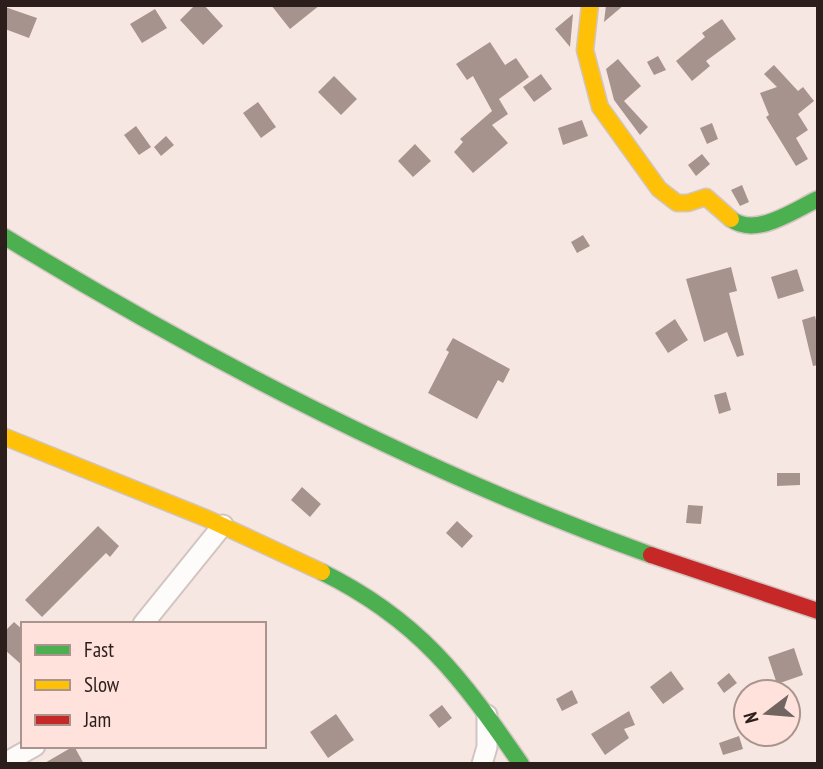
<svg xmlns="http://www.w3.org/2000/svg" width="823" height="769" font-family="'PT Sans Narrow',sans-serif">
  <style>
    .building { fill: #a7938e }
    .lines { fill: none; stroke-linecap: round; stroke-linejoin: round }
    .street-casing { stroke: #d2c5c1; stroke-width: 23 }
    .fast-casing { stroke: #d2c5c1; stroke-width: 19 }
    .slow-casing { stroke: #d2c5c1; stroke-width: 19 }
    .jam-casing { stroke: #d2c5c1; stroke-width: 19 }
    .street { stroke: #fefbfb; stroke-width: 19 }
    .fast { stroke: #4caf50; stroke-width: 16 }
    .slow { stroke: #ffc107; stroke-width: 16 }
    .jam { stroke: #c62828; stroke-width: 16 }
  </style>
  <rect width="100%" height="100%" fill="#f7e7e3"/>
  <!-- building -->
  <path class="building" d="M195 5H204L223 26 203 45 180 20Z
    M271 5H320L290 29Z
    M606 5H624L604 22Z
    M5 7 37 18 29 38 5 29Z
    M155 9 167 28 142 43 130 24Z
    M573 14 570 47 555 29Z
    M722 19 736 39 706 61 710 66 692 81 676 61 705 37 702 33Z
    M490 42 505 65 516 58 529 77 499 99 508 114 492 125 508 143 473 173 454 152 463 142 460 139 492 111 473 76 467 80 456 64Z
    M658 56 666 70 654 75 647 62Z
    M618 59 641 86 624 101 648 127 640 135 614 100 606 69Z
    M774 65 798 91 803 87 814 101 798 114 808 130 796 138 808 159 796 166 766 117 769 115 760 93 777 87 764 74Z
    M541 74 552 89 534 102 523 87Z
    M334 76 357 99 341 115 318 92Z
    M258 102 276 127 261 138 243 113Z
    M582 120 588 136 563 145 558 128Z
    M712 123 718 139 707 144 700 128Z
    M136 126 151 147 139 155 124 135Z
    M166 136 174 145 161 156 154 147Z
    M415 144 431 161 413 177 398 161Z
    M702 154 710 164 696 176 688 165Z
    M742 185 749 202 740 206 731 190Z
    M583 235 590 246 577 253 571 242Z
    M731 267 737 291 729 293 744 355 737 357 727 332 704 342 686 279Z
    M797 269 804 291 778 299 771 277Z
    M815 316 818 329V365L813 366 802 320Z
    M675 319 688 340 668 353 655 333Z
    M453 338 510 369 503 383 498 380 477 419 428 393 449 352 446 350Z
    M726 392 731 410 719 414 714 395Z
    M777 473H800V485L777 486Z
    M302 487 321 504 310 517 291 500Z
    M688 505 703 506 701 524 686 523Z
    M457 521 473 536 462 548 446 533Z
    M98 526 119 546 110 557 106 553 42 617 25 600Z
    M14 622 23 630V666L5 650V631Z
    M794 648 803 675 777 684 768 657Z
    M671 671 684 689 663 704 650 687Z
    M729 673 737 683 724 693 717 683Z
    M572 690 578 703 562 711 556 699Z
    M442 705 452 718 439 728 429 715Z
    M629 711 635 725 624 729 629 738 605 755 591 734Z
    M336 714 354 740 328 758 310 732Z
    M739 736 743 749 723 755 719 743Z
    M74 746 84 764H43Z"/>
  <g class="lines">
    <defs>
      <path id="street" d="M143 624 223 525
        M5 763 35 746
        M482 764 487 747V715"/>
      <path id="fast" d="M731 219C756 238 794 210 818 199
        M5 237C211 363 424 473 651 555
        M322 572C419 620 461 677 521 764"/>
      <path id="slow" d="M590 5 585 50 600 107 659 189 677 203H688L706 197 731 219
        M5 437 208 519 322 572"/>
      <path id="jam" d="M651 555 818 611"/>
    </defs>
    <!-- street casing -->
    <use href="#street" class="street-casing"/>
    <!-- fast casing -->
    <use href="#fast" class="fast-casing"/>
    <!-- slow casing -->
    <use href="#slow" class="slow-casing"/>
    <!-- jam casing -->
    <use href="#jam" class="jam-casing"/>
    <!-- street -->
    <use href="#street" class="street"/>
    <!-- fast -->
    <use href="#fast" class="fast"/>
    <!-- slow -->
    <use href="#slow" class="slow"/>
    <!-- jam -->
    <use href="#jam" class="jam"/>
  </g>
  <!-- border -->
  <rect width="823" height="769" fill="none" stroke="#2b1e1b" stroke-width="14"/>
  <!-- legend -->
  <rect x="21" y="622" width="245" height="126" fill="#ffe2db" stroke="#aa948e" stroke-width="2"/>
  <rect x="35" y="645" width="35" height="10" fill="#4caf50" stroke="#aa948e" stroke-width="2"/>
  <text x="84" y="657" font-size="21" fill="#2b1e1b">Fast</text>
  <rect x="35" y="680" width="35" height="10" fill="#ffc107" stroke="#aa948e" stroke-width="2"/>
  <text x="84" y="692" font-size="21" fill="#2b1e1b">Slow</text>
  <rect x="35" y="715" width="35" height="10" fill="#c62828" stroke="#aa948e" stroke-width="2"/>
  <text x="84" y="727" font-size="21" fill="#2b1e1b">Jam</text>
  <!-- north arrow -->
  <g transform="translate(767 713) rotate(254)"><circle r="33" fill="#ffe2db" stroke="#aa948e" stroke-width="2"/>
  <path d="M0-5L12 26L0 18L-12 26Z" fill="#726461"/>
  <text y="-10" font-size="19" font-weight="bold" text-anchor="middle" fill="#2b1e1b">N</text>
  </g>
</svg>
